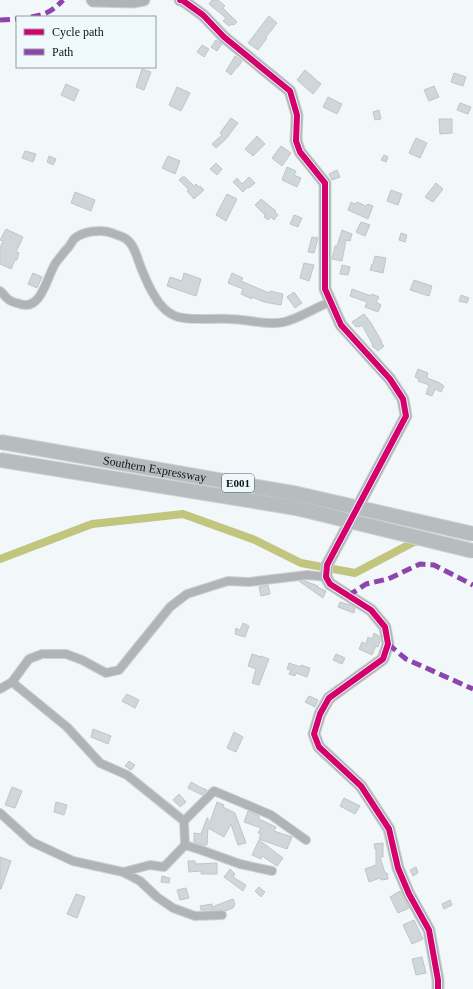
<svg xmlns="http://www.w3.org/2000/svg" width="473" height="989" font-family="Georgia,serif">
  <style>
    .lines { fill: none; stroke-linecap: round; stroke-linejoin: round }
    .canal { stroke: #c2c57d; stroke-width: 8 }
    .building { fill: #d0d7db; stroke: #bfc6ca }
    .street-casing { stroke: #ced2d5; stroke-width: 10 }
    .secondary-casing { stroke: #ced2d5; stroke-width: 13 }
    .street { stroke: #b1b4b6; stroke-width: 8 }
    .secondary { stroke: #afb4b6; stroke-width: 11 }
    .highway-bridge-casing { stroke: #ced2d5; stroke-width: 16; stroke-linecap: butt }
    .highway-bridge { stroke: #b7bcbe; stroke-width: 14 }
    .quiet { stroke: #8e44ad; stroke-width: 5; stroke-dasharray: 10 5; stroke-linecap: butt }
    .cycleway-casing { stroke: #eef8fd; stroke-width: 8 }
    .cycleway { stroke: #d6006c; stroke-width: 6 }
    .labels { text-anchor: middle; stroke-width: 3; stroke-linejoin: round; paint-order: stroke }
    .shield { fill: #eef8fd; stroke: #50595e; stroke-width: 1 }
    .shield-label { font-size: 11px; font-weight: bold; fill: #0d151a }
    .street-label { font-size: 12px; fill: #0d151a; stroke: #eef8fd }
  </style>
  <rect width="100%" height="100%" fill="#f2f7fa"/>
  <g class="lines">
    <!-- canal -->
    <path class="canal" d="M0 559 92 524 183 514 255 540 301 563 355 573 414 542H422"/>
  </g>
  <!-- building -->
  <path class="building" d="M212 0H218L225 6 223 8 237 22 234 25 232 24 229 26 223 21 226 18 209 4Z
    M269 16 277 23 266 37 267 38 258 50 248 43Z
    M216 40 222 44 217 51 211 47Z
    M202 45 209 49 204 57 197 52Z
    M235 56 242 61 238 67H237L231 75 226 71Z
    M142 69 151 72 144 90 136 87Z
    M305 70 321 84 313 94 297 80Z
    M454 73 466 77 463 86 451 82Z
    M66 84 79 90 74 101 61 95Z
    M434 86 439 97 429 101 424 90Z
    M177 87 190 93 181 111 169 105Z
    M328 97 342 104 337 114 323 107Z
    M460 103 471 107 468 114 457 110Z
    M379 110 381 119 375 120 373 112Z
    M231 118 238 123 226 139 216 148 212 144 222 135 220 133Z
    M439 119H452V133L440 134Z
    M257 136 265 144 253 156 245 149Z
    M416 138 427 143 420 158 409 153Z
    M281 146 291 153 282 166 272 158Z
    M25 151 36 154 33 162 22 158Z
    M384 155 388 157 386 162 381 160Z
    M49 156 56 159 53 165 47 162Z
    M168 156 180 161 175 174 162 168Z
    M216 163 222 169 217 175 210 169Z
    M287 167 296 171 294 175 301 178 297 187 282 180Z
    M337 170 340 177 332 180 329 174Z
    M182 177H185L194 186 196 184 199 187 200 186 204 190 194 199 187 191 189 190 179 180Z
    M249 177 255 183 249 188 248 187 243 192 233 182 237 178 242 184Z
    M436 183 443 189 433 202 425 197Z
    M391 190 402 194 398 205 387 201Z
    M75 192 95 200 91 211 71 203Z
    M227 194 237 199 226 221 216 215Z
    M261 199 276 211 275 212 278 215 274 220 271 217 268 220 264 217 265 215 255 205Z
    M351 202 355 204 357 202 366 206 368 204 373 206 368 219 348 210Z
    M294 215 302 218 298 227 290 224Z
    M361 222 370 225 365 236 356 232Z
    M6 229 23 237 16 252 19 253 17 260H15L11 269 0 264V248L3 241 0 240Z
    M342 230 352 234 350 241 346 240 342 261 332 259 335 246H337Z
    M401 233 407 235 405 242 399 240Z
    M312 237 318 238 314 253 308 252Z
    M375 256 386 258 383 273 370 270 372 264H373Z
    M304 263 314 265 309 281 300 278Z
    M342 265 350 267 348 275 340 274Z
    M33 273 42 277 37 288 28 284Z
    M184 273 201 279 196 296 167 286 170 277 182 281Z
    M232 273 243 278 241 281 269 293 270 291 283 294 281 305 264 302 252 297V299L241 294 243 289 228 283Z
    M414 280 432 286 429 296 410 290Z
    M352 289 371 296 372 294 379 297 376 302 381 305 378 312 365 307 367 302 350 296Z
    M294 292 302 303 295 308 287 297Z
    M461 295 469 298 467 303 459 301Z
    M364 314 371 323 382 342 381 343 384 346 378 351 372 346 373 345 362 325 359 327 358 326 356 327 352 322Z
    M418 369 428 373 427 378 438 382 444 386 441 392 435 389 432 396 426 394 429 385 418 381 419 379 415 377Z
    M299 581H305L318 586 317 587 326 591 323 598Z
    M268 585 270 594 261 596 259 587Z
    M340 602 350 605 355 608 354 613 338 607Z
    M243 623 249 626 245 637 235 634 236 628 240 630Z
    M374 633 379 636 380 641 378 647 376 646 372 655 359 649 362 642 366 644 368 637 372 639Z
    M252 654 261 657V656L269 659 259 685 252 683 256 669 248 666Z
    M336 654 345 658 342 664 333 660Z
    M289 663 301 667V665L310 668 307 677 296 673 295 676 289 674 291 670 287 669Z
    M127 694 139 700 135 708 122 701Z
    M309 696 318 700 315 707 305 702Z
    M93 729 111 736 108 744 91 737Z
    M234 732 243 737 236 752 227 748Z
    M129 761 135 765 131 770 125 766Z
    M191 782 200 787 207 790 202 795 188 788Z
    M12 787 22 791 15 808 5 805Z
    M179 794 186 802 180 807 173 800Z
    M344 798 360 806 355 814 340 806Z
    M56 802 67 805 64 815 54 812Z
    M217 802 224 805 223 807 235 813 246 843 238 845 231 824 224 837 208 828 207 845H202L194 842V833L201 834 207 818H208V821L210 822Z
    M248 811 259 816V819L276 827 274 831 292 837 287 849 259 839 261 834 258 833 261 828 244 822Z
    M259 840 283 858 277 866 262 856 261 859 252 855Z
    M383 843V857H380L385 873H387L388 879 381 880 380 878 369 882 365 869 376 865V849H375L374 844Z
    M0 857 11 861 1 889H0Z
    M188 861H195V864L217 863V874H201V871L189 872Z
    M416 867 418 873 413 876 410 870Z
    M230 869 235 874 233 877 246 885 243 891 224 877Z
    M162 876 170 878 169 883 161 882Z
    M259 887 265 892 261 897 255 891Z
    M186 888 189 898 180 900 177 890Z
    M400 891 409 908 398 913 390 897Z
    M76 894 85 897 77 918 67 914Z
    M233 899 235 904 233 908 225 911 222 910H201L200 906 212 904V907Z
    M450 900 452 905 444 909 442 904Z
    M414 920 423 939 412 944 403 925Z
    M422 957 426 973 416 975 412 959Z"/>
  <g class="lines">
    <defs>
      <path id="street" d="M0 291C3 293 5 297 8 299 11 302 16 303 20 304 40 311 46 281 53 268 55 262 61 257 65 251 69 248 71 243 74 239 83 231 101 229 112 233 116 235 122 236 126 239 134 244 137 257 140 265 144 275 148 286 154 295 159 305 168 314 178 317 195 321 213 318 230 319 247 319 267 326 284 322 301 318 315 307 331 302
        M0 689 12 682 29 659 42 654H66L82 660 106 673 119 670 170 607 187 594 228 581 249 582 307 575 326 577
        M0 813 32 842 73 861 123 872 150 865 164 867 185 845 184 821 127 775 100 763 67 727 12 682
        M184 821 214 791 271 815 306 840
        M185 845 201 850 240 864 272 871
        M123 872 140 881 157 897 173 908 195 916 222 915"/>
      <path id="secondary" d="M92 0 93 1 133 2 144 0
        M180 0H182L203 15 224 37 290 91 297 115 296 141 300 152 325 183V289L341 325 390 379 403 399 406 416 327 565 326 577 330 584 371 610 385 627 388 644 383 659 329 698 320 714 314 734 319 747 361 786 389 829 398 868 409 894 429 930 438 980V989"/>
    </defs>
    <!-- street casing -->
    <use href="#street" class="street-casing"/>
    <!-- secondary casing -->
    <use href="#secondary" class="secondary-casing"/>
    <!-- street -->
    <use href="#street" class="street"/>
    <!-- secondary -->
    <use href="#secondary" class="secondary"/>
    <defs>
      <g id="highway-bridge">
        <path id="s1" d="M0 442 298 494 473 534"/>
        <path d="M0 460 296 508 473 551"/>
      </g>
    </defs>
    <!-- highway-bridge casing -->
    <use href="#highway-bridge" class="highway-bridge-casing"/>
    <!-- highway-bridge -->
    <use href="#highway-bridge" class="highway-bridge"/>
    <!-- quiet -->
    <path class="quiet" d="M31 17C45 15 53 11 63 0
      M0 20 17 19
      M348 596 366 584 388 579 420 564 434 565 473 585
      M388 644 406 659 473 689"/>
    <defs>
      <path id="cycleway" d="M180 0H182L203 15 224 37 290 91 297 115 296 141 300 152 325 183V289L341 325 390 379 403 399 406 416 327 565 326 577 330 584 371 610 385 627 388 644 383 659 329 698 320 714 314 734 319 747 361 786 389 829 398 868 409 894 429 930 438 980V989"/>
    </defs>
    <!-- cycleway casing -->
    <use href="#cycleway" class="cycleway-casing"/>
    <!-- cycleway -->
    <use href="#cycleway" class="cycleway"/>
  </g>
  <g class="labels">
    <!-- shield labels -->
    <rect class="shield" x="222" y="474" width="32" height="18" rx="3"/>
    <g class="shield-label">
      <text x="238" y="487">E001</text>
    </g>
    <!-- street labels -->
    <g class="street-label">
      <text dy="4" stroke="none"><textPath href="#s1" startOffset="157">Southern Expressway</textPath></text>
    </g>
  </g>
  <!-- legend -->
  <rect x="16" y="16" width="140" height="52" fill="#eef8fd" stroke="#949da2"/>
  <rect x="24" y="29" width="20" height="6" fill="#d6006c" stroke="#949da2"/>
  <text x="52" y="36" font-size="12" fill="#0d151a">Cycle path</text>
  <rect x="24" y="49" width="20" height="6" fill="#8e44ad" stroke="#949da2"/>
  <text x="52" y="56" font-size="12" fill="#0d151a">Path</text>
</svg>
